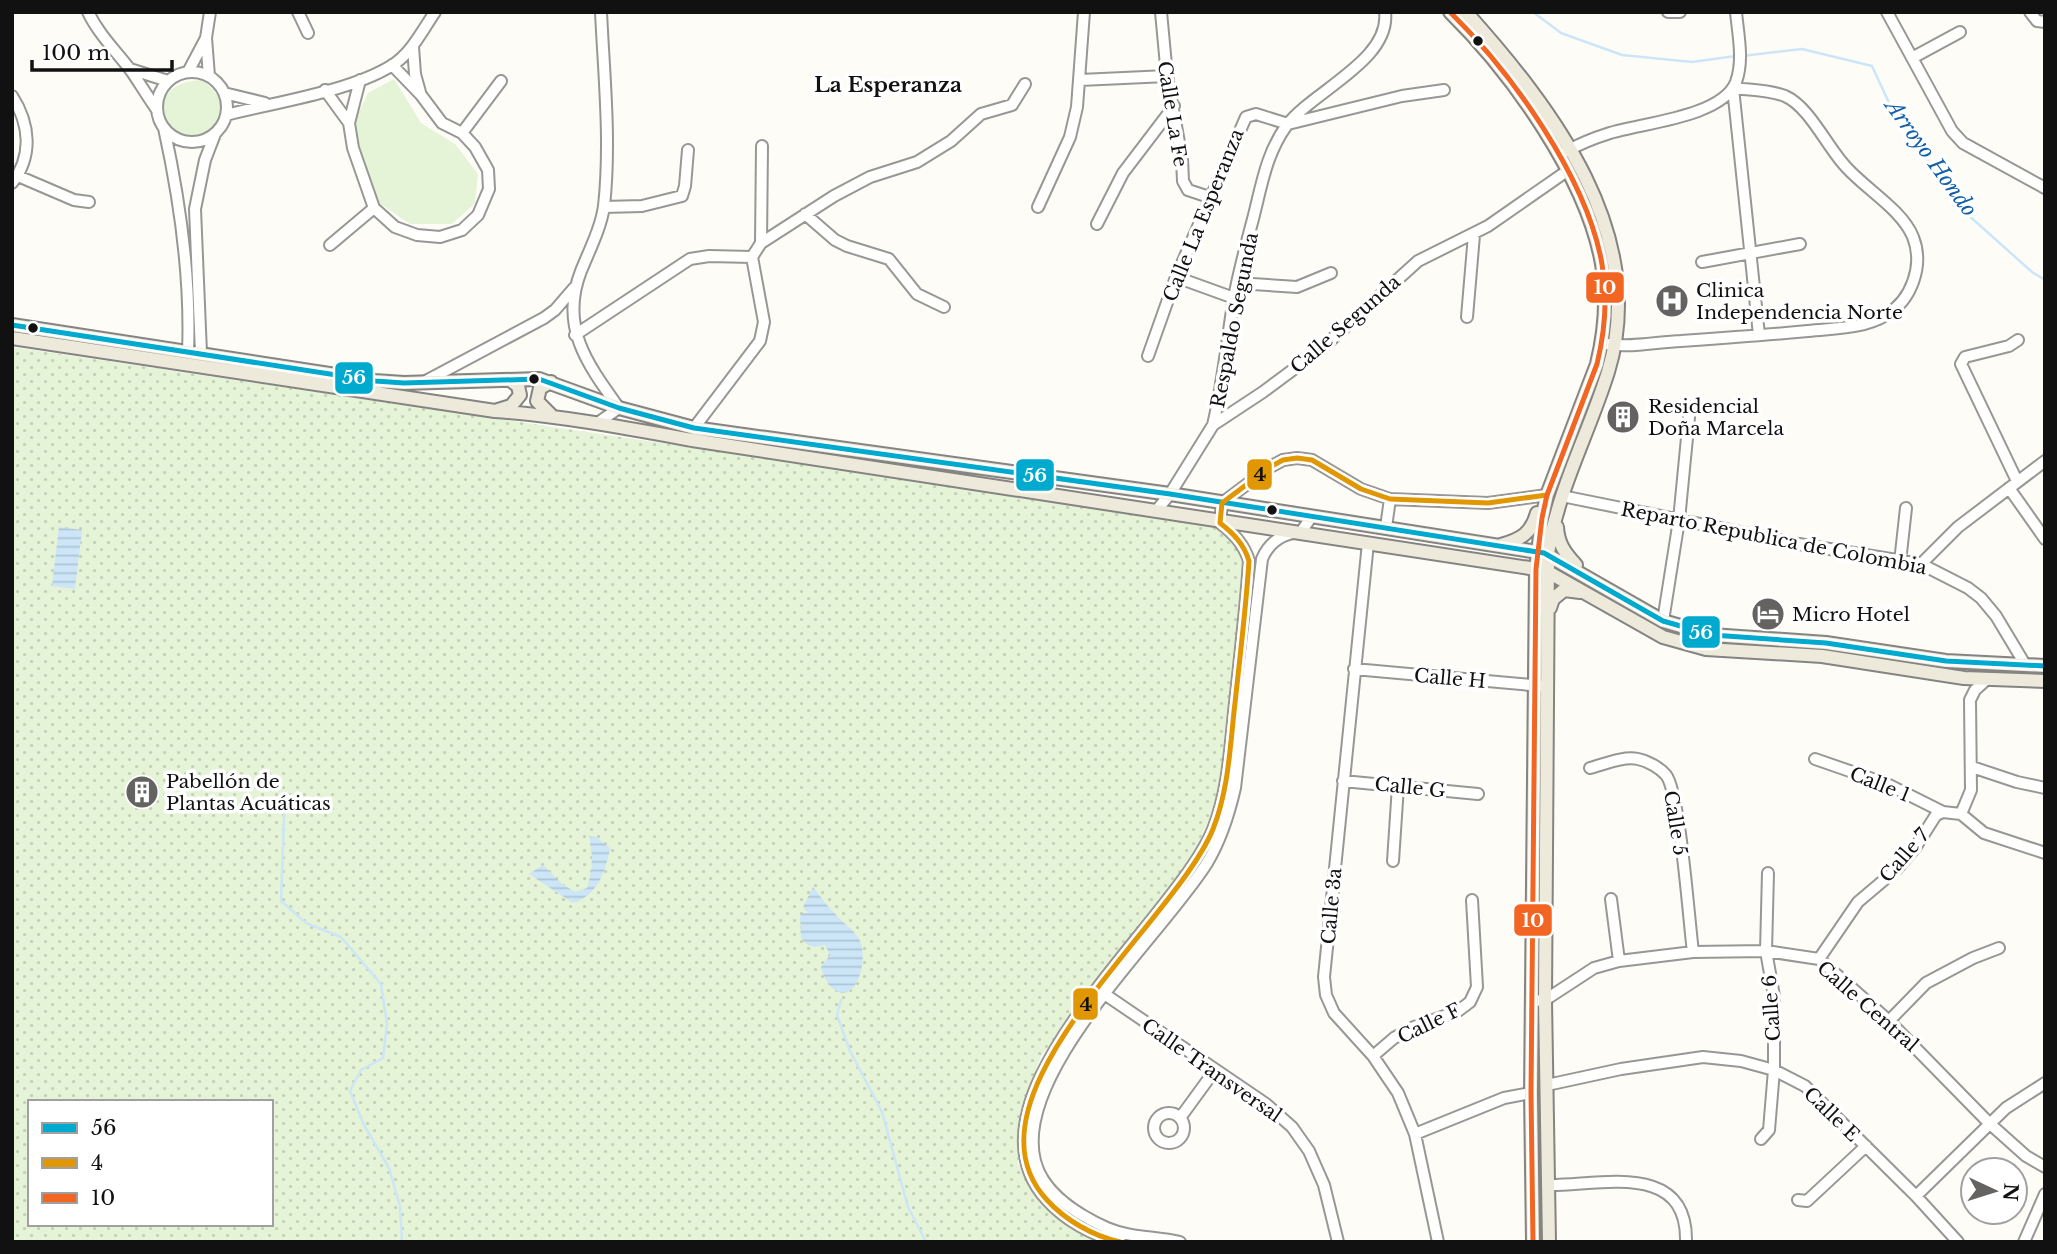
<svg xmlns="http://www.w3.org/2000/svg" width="2057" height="1254" font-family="'Libre Baskerville',serif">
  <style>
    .grass { fill: url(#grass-dots); fill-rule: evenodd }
    .park { fill: #e5f3d6 }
    .water { fill: url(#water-rules) }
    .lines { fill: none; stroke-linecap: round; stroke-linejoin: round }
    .stream { stroke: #cce6f8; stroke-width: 2.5 }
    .minor-casing { stroke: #979795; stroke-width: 14 }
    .major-casing { stroke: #858482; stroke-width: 16 }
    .minor { stroke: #fffffe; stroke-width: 10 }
    .major { stroke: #eeeadb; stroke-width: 12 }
    .bus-1-casing { stroke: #fff; stroke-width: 10 }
    .bus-2-casing { stroke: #fff; stroke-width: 10 }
    .bus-3-casing { stroke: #fff; stroke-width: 10 }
    .bus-1 { stroke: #00a9ce; stroke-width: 5 }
    .bus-2 { stroke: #e09702; stroke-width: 5 }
    .bus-3 { stroke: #f26522; stroke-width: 5 }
    .bus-dot { fill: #111; stroke: #fff; stroke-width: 2.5 }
    .labels { text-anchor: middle; stroke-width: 7; stroke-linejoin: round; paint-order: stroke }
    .street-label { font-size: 19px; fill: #111; stroke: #fff }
    .poi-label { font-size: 19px; fill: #111; stroke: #fff; text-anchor: start }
    .neighbourhood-label { font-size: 21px; font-weight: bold; fill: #111; stroke: #fff }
    .water-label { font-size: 21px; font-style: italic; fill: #125faa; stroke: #fff }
    .line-badge { stroke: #fff; stroke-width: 2.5 }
    .badge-label { font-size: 19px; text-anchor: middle; font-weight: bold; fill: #fff }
    .pale-badge-label { font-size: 19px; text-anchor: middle; font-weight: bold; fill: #111 }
  </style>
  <defs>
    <pattern id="grass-dots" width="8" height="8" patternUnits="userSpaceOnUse" patternTransform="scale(1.75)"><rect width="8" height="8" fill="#e5f3d6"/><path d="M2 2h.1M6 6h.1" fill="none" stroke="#c3cfb7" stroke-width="1.8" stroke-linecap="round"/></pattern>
    <pattern id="water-rules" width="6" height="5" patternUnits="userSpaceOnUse" patternTransform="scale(1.75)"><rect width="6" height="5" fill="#cce6f8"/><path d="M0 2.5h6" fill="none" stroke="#aec4d4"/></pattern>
  </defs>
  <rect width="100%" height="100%" fill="#fdfcf7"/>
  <!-- grass -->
  <path class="grass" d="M12 347 1216 525 1232 538 1245 561 1237 674 1218 797 1190 864 1041 1056 1020 1113 1018 1164 1045 1208 1102 1242H12ZM30 1102H271V1224H30Z"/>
  <!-- park -->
  <path class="park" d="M394 79 421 123 455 144 478 174 475 203 452 224H410L378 202 358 145 356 119 368 93Z
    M202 80C222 96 224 103 218 128 184 148 162 140 163 98 175 85 184 81 202 80Z"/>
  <!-- water -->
  <path class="water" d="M59 527 82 530 75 589 52 586Z
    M589 836 596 837 610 848C606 871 597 896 573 903L529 874 543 865 561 883 575 892 587 888C593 870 593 855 589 836Z
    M813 887C821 898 829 908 838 917 845 925 856 931 860 941 866 953 862 984 849 991 835 999 823 978 821 967L830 955 825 945C813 948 809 948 801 938L800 916 803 913H808L803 907Z"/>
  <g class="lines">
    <!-- stream -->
    <path class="stream" d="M1533 12 1561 33 1622 55 1692 62 1736 56
      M1742 56 1802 49 1872 66 1895 116 1966 213 2032 272 2045 280
      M285 792 281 901 306 923 341 937 381 984 387 1024 383 1058 361 1070 350 1091 364 1125 389 1168 400 1206 402 1242
      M841 1000 837 1015 850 1051 882 1112 908 1207 926 1242"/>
    <defs>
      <path id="minor" d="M88 12C99 35 117 52 132 72 140 84 148 97 157 110
        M298 12 308 33
        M1161 12 1167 76 1182 159 1183 181 1188 190 1212 198
        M1668 12H1680
        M1887 12 1952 131 1963 143 2045 188
        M2030 12 2037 21 2045 22
        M413 47 415 74 420 92
        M1912 58 1960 32
        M130 69 168 81
        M188 72 206 38
        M157 107a35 35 0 1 1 70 0a35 35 0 1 1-70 0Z
        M209 76 206 38 210 12
        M360 80 349 123 353 148 374 208 395 227 417 235 440 237 462 230 478 215 489 189 488 170 475 147 462 133 442 123 421 95 392 65
        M1080 80 1167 76
        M1733 88 1759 335
        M325 90 349 123
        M224 93 265 103
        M12 96C30 124 33 156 12 183
        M226 115C276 102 348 92 391 66 411 54 422 31 435 12
        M164 128C180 201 191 277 188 352
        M462 133 501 81
        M1565 152C1579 144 1594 138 1610 133 1642 123 1722 117 1736 82 1744 60 1738 34 1736 12
        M18 176 74 200 89 202
        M604 207 642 206 682 196 685 186 688 150
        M1038 207 1070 137 1077 107 1084 12
        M805 214 835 240 847 246 889 259 917 294 944 307
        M1097 224 1123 173 1174 106
        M761 243 762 146
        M330 245 374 208
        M752 257 761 243 834 196 870 177 917 162 951 141 981 114 1012 105 1025 84
        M1702 262 1800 244
        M1176 277 1234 298
        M1237 283 1297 287 1331 273
        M1467 317 1474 235
        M575 335 690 259 709 256 752 257
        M1607 344C1630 348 1657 342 1681 341 1724 338 1766 335 1808 331 1834 328 1863 329 1886 315 1912 300 1924 265 1913 237 1902 210 1867 190 1847 168 1828 149 1810 107 1785 96 1770 90 1750 90 1733 88
        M201 353 195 209 205 160 215 134
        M1148 356 1176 277 1246 117 1256 114 1288 124 1402 96 1444 90
        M424 382 544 318 555 310 574 288
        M599 422 619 408C588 365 559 327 581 271 589 251 601 228 604 206 611 142 604 76 601 12
        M1213 425C1223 383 1227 340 1234 298 1239 270 1247 242 1254 215 1262 183 1267 152 1287 125 1313 91 1391 60 1385 12
        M694 428 760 341 764 322 752 257
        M2017 481 1961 364 1965 357 2009 346 2018 340
        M2009 488 2045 539
        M1562 496 1799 544 1921 564 1968 588 1981 598 1996 616 2026 666
        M1156 511 1170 494 1213 425 1263 392 1321 349 1418 261 1488 226 1567 171
        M1386 527 1390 499
        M1368 543 1324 977 1326 995 1334 1013 1373 1056 1398 1093 1415 1134 1438 1242
        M1900 562 1906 508
        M1921 564 1958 527 2045 461
        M1663 621 1679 520 1690 407
        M1354 669 1542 686
        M1815 759 1887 784 1943 812
        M1972 767 2017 782 2045 788
        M1590 768C1605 764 1623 756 1638 759 1648 761 1660 768 1666 775 1680 793 1689 922 1693 952
        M1343 781 1478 794
        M1961 814 1971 790 1970 700 1975 690 1986 680
        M1393 861 1398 786
        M1611 899 1619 961
        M1819 959 1858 902 1897 869 1915 848 1936 815 1943 812 1961 814 1984 833 2045 853
        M1100 991 1266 1104 1292 1127 1309 1151 1324 1185 1338 1242
        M1532 1001 1545 1000 1594 968 1619 961 1693 952 1766 951 1819 959 1889 1021 1989 1123 2026 1156 2045 1167
        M1889 1021 1926 983 1973 958 1999 948
        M1373 1056 1394 1038 1414 1027 1458 1011 1470 1002 1477 987 1472 900
        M1547 1085 1621 1069 1703 1057 1741 1061 1774 1070 1805 1086 1916 1196 1958 1242
        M1154 1128a15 15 0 1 1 30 0a15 15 0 1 1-30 0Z
        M1180 1118 1215 1070
        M1415 1134 1504 1098 1531 1093
        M1761 1139 1769 1130 1774 1070V996L1766 951 1768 873
        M1548 1185C1599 1186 1688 1160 1686 1242
        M1916 1196 2006 1108 2045 1083
        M1798 1200 1807 1201 1866 1146
        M1120 1242C1093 1236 1065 1220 1047 1200 952 1097 1176 922 1213 829 1229 789 1230 745 1235 703 1240 656 1246 608 1249 561 1244 544 1233 533 1220 523L1222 503 1270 467 1283 460 1297 458 1312 460 1361 489 1390 499 1488 503 1547 495
        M1180 1242C1156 1236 1130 1238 1107 1228 1078 1215 1043 1193 1035 1161 1012 1072 1162 935 1207 863 1221 840 1229 814 1235 788L1262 559C1269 542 1283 533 1301 532L1312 516
        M2024 1242 2045 1194"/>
      <path id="major" d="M1450 12C1512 73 1587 178 1602 264 1608 298 1605 331 1597 364L1547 495 1542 518 1536 569 1531 1093 1533 1242
        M1466 12C1552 108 1650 235 1608 372 1589 433 1557 491 1548 554L1545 1000 1549 1242
        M12 325 375 381 404 383 539 379 619 408 694 428 1170 494 1544 553 1663 621 1712 635 1826 643 1946 661 2045 666
        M12 338 495 411C562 416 626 428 692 440L1536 569 1548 572 1663 637 1706 649 1822 656 1964 678 2045 681
        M498 410 511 406 520 395 518 386 510 380
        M551 415 537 401 540 388 551 382
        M1557 527C1558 544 1565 553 1576 565
        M1501 545C1521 539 1531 534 1537 513
        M1550 608 1553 599 1564 590 1580 592"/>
    </defs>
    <!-- minor casing -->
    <use href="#minor" class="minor-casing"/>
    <!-- major casing -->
    <use href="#major" class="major-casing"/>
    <!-- minor -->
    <use href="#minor" class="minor"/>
    <!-- major -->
    <use href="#major" class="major"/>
    <defs>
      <path id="bus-1" d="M12 325 375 381 404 383 539 379 619 408 694 428 1170 494 1544 553 1663 621 1712 635 1826 643 1946 661 2045 666"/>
      <path id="bus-2" d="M1120 1242C1093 1236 1065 1220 1047 1200 952 1097 1176 922 1213 829 1229 789 1230 745 1235 703 1240 656 1246 608 1249 561 1244 544 1233 533 1220 523L1222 503 1270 467 1283 460 1297 458 1312 460 1361 489 1390 499 1488 503 1547 495"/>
      <path id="bus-3" d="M1450 12C1512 73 1587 178 1602 264 1608 298 1605 331 1597 364L1547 495 1542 518 1536 569 1531 1093 1533 1242"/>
    </defs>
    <!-- bus-1 casing -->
    <use href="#bus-1" class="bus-1-casing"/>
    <!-- bus-2 casing -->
    <use href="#bus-2" class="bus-2-casing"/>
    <!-- bus-3 casing -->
    <use href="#bus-3" class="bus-3-casing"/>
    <!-- bus-1 -->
    <use href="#bus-1" class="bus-1"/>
    <!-- bus-2 -->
    <use href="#bus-2" class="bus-2"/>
    <!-- bus-3 -->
    <use href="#bus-3" class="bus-3"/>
  </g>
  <!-- icons -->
  <defs>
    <symbol id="hospital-disc" viewBox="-11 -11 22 22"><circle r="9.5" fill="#646362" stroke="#fff"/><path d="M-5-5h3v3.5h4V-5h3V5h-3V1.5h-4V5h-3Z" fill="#fff"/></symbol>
    <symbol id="building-disc" viewBox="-11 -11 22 22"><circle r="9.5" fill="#646362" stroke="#fff"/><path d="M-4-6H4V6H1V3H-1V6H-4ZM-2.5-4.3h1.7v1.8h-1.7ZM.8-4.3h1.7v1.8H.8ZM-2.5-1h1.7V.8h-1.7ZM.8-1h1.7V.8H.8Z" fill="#fff"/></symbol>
    <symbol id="hotel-disc" viewBox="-11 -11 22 22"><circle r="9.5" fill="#646362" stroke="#fff"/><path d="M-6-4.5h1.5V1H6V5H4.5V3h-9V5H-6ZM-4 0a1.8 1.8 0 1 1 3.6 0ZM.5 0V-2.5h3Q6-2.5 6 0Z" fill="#fff"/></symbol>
  </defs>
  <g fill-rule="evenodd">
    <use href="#hospital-disc" x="1653" y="282" width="38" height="38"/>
    <use href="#building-disc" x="1604" y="398" width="38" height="38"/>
    <use href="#hotel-disc" x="1749" y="595" width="38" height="38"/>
    <use href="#building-disc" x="123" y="773" width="38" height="38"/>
  </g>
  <!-- markers -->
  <g class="bus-dot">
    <circle cx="1478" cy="41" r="6"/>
    <circle cx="33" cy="328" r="6"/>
    <circle cx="534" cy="379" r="6"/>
    <circle cx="1272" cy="510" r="6"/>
  </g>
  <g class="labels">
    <!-- street labels -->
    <g class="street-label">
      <text transform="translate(1173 114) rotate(81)" y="7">Calle La Fe</text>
      <text transform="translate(1203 215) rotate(-68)" y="7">Calle La Esperanza</text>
      <text transform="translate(1234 320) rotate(-79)" y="7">Respaldo Segunda</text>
      <text transform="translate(1345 324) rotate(-41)" y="7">Calle Segunda</text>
      <text transform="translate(1774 538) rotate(11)" y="7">Reparto Republica de Colombia</text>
      <text transform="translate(1450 678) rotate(5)" y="7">Calle H</text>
      <text transform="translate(1880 784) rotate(22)" y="7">Calle 1</text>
      <text transform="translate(1410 787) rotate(6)" y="7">Calle G</text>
      <text transform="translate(1676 823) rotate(81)" y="7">Calle 5</text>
      <text transform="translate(1904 855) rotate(-49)" y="7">Calle 7</text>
      <text transform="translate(1331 906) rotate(-85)" y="7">Calle 3a</text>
      <text transform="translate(1868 1006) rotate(41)" y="7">Calle Central</text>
      <text transform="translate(1771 1008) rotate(-94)" y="7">Calle 6</text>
      <text transform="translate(1429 1023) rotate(-26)" y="7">Calle F</text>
      <text transform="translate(1212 1070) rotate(35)" y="7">Calle Transversal</text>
      <text transform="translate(1832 1114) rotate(44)" y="7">Calle E</text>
    </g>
    <!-- poi labels -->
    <g class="poi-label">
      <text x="1696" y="297">Clinica<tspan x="1696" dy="22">Independencia Norte</tspan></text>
      <text x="1648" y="413">Residencial<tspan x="1648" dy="22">Doña Marcela</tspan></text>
      <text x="1792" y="621">Micro Hotel</text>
      <text x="166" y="788">Pabellón de<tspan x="166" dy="22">Plantas Acuáticas</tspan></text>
    </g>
    <!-- neighbourhood labels -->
    <g class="neighbourhood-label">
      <text x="888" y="92">La Esperanza</text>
    </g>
    <!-- water labels -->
    <g class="water-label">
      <text transform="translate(1931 158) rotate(54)" y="7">Arroyo Hondo</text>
    </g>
  </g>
  <g class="line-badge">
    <rect x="1585" y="271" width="40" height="33" rx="7" fill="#f26522"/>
    <rect x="334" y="361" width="40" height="34" rx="7" fill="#00a9ce"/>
    <rect x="1246" y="458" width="27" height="33" rx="7" fill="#e09702"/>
    <rect x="1015" y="458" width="40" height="34" rx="7" fill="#00a9ce"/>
    <rect x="1681" y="615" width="40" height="34" rx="7" fill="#00a9ce"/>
    <rect x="1513" y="903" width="40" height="34" rx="7" fill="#f26522"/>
    <rect x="1072" y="987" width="27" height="34" rx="7" fill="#e09702"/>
  </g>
  <g class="badge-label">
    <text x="1605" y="294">10</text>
    <text x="354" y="384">56</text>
    <text x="1035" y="482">56</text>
    <text x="1701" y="639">56</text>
    <text x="1533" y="927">10</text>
  </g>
  <g class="pale-badge-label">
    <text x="1260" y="481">4</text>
    <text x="1086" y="1011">4</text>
  </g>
  <!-- border -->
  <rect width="2057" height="1254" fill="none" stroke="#111111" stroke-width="28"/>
  <!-- legend -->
  <rect x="28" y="1100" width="245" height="126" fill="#ffffff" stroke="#a0a0a0" stroke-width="2"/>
  <rect x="42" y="1123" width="35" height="10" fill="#00a9ce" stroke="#a0a0a0" stroke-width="2"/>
  <text x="91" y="1135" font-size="21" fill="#111111">56</text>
  <rect x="42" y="1158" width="35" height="10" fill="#e09702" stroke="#a0a0a0" stroke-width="2"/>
  <text x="91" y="1170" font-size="21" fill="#111111">4</text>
  <rect x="42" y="1193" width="35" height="10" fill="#f26522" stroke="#a0a0a0" stroke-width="2"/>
  <text x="91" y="1205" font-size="21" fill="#111111">10</text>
  <!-- north arrow -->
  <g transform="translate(1994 1191) rotate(94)"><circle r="33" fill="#ffffff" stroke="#a0a0a0" stroke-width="2"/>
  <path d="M0-5L12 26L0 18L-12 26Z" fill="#646362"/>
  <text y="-10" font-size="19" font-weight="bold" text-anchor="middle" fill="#111111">N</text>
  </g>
  <!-- scale -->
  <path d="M32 60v10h140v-10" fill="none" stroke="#111111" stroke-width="3.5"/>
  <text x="42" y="60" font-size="21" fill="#111111" stroke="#ffffff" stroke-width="5" paint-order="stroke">100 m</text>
</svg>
